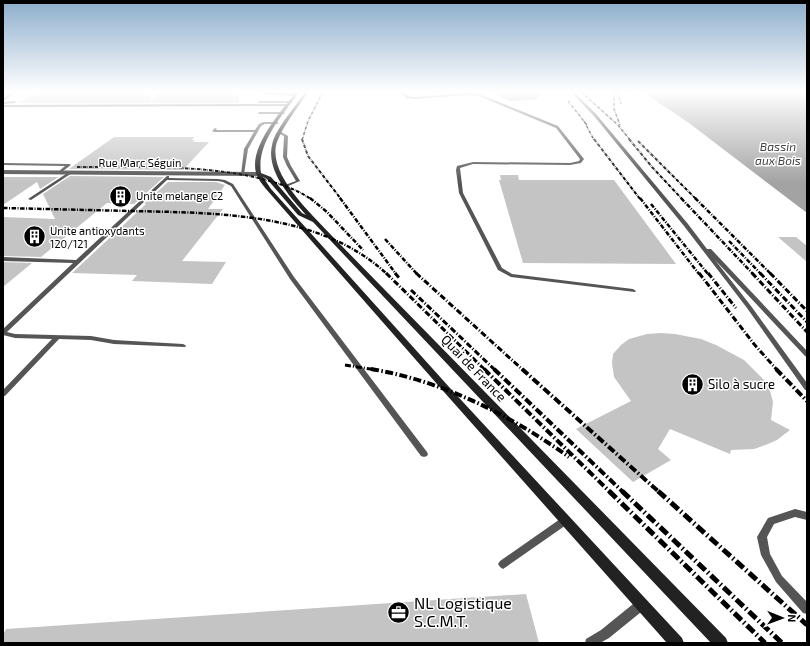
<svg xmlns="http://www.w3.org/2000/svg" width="810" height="646" font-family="'Exo 2',sans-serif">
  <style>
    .water { fill: #a3a3a3 }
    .building { fill: #c4c4c4 }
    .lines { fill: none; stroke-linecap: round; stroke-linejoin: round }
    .lane { fill: #555; fill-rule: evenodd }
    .street { fill: #555; fill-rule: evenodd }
    .secondary { fill: #222; fill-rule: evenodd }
    .rail-far5 { stroke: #000; stroke-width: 1.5; stroke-dasharray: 3 1 0.5 1; stroke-linecap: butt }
    .rail-far4 { stroke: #000; stroke-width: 2; stroke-dasharray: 3.5 1 0.5 1; stroke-linecap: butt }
    .rail-far3 { stroke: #000; stroke-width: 2.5; stroke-dasharray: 4.5 1.5 1 1.5; stroke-linecap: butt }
    .rail-far2 { stroke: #000; stroke-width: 3; stroke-dasharray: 6 2 1 2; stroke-linecap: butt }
    .rail-far1 { stroke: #000; stroke-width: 4; stroke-dasharray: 8 2.5 1.5 2.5; stroke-linecap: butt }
    .rail { stroke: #000; stroke-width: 5; stroke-dasharray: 10 3 1.5 3; stroke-linecap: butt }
    .labels { text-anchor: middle; stroke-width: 3; stroke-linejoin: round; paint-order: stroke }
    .far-street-label { font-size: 11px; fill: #000; stroke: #fff }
    .far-poi-label { font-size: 11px; fill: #000; stroke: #fff; text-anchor: start }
    .far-water-label { font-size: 12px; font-style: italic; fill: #444; stroke: #fff }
    .street-label { font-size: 13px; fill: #000; stroke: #fff }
    .poi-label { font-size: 13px; fill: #000; stroke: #fff; text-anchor: start }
    .near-poi-label { font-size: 16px; fill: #000; stroke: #fff; text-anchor: start }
  </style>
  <rect width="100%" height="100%" fill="#fff"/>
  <!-- water -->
  <path class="water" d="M492 92H544L535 100 510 101Z
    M643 92H807V213L689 123Z"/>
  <!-- building -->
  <path class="building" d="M41 92H151V100L160 92H239V103H17Z
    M114 137H194L192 140H195L193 142H209L183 170 69 169Z
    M500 175H518L519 180H614L676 264 523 263 499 180H501Z
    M60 176 40 189 37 182 3 205V177H58Z
    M70 176 164 177 134 204 107 203 41 257 3 256V217L55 219 43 194Z
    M168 182H216L225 185 208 209H223L182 261 226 262 212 284 132 281 137 275 72 273 146 204H144Z
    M778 237H796L807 246V262Z
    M3 262 32 263 3 287Z
    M661 333 675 334 701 339 716 345 744 360 764 380 770 391 773 402 771 420 790 430 777 440 768 444 754 449 731 450 730 454 670 429 658 449 671 460 633 482 576 429 631 401 614 377 612 363 613 354 621 345 629 339 647 334Z
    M526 594 539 643H3V635L6 629Z"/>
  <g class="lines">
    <!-- lane -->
    <path class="lane" d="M11 92H14L8 98H6V96Z
      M262 92 296 94 297 95 296 96 263 94Z
      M403 92 408 96 414 97 467 93 479 94 558 126 584 159 581 163 570 165 473 164 460 168 463 193 502 268 512 274 633 289 636 291 635 292 511 277 498 270 459 193 456 170 457 166 473 162 570 163 579 161 580 159 556 128 479 96 467 95 414 99 406 98 400 92Z
      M571 92H574L596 114 688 224 707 249H711L807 351V357L805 356 715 260 751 306 807 383V390H805L747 308 684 226 594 116Z
      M16 101 15 103 3 104V102Z
      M259 101H291L292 102 291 103H258Z
      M259 112H284L285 113 284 114H258Z
      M263 122H277L279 123 277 124H265L261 126 248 149 244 174 241 175 244 149 254 132H214L212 131 215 128 217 129 216 130H255L259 124Z
      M281 132 288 136 287 157 291 166 300 181 286 187H285V185L296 181 287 166 283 157 284 136 280 134 279 133Z
      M3 163 69 164 71 165 59 174H58V172L65 166 3 165Z
      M69 172 72 173 31 200 28 199Z
      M167 176H169V178L218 179 225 180 233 184 294 277 427 452 428 454 427 456 424 457 421 456 290 279 231 186 223 182 218 181 167 180 7 332 15 334 91 336 114 340 183 344 185 345 186 346 185 347 114 344 91 340 59 339 5 396H3V390L52 339 15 338 3 335V329L73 263 3 261V257L76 260Z
      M795 509 807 512V520L795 517 774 524 767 537 770 554 782 576 807 602V614L803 613 776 582 761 555 757 537 768 518Z
      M566 516 569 517 570 520 569 523 506 567 503 569 500 567 498 564 500 561 563 517Z
      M642 599 646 600 647 604 646 608 609 638 600 643H585L586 639 601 630 638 600Z"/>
    <!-- street -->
    <path class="street" d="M7 96 8 98 3 101V98Z
      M290 104 289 106 3 107V105Z
      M3 170 258 172 261 174 258 176 3 174Z"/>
    <!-- secondary -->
    <path class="secondary" d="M296 92H299C283 115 256 143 261 173L271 177 302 213 306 215C290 197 266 171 272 145 275 129 296 106 305 92H308C298 108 284 124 277 142 266 174 314 216 333 237L726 638 728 643H711L313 222 298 215 267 179 263 177 271 189 450 388 682 638 684 643H667L444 392 266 189C262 184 258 179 256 173 249 146 281 112 296 92Z"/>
    <!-- rail-far5 -->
    <path class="rail-far5" d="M581 92 618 125 630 140
      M614 92V109L620 125
      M618 92 621 104
      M627 92 628 94
      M568 101 587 125
      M584 121 594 140
      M302 140 308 121 323 92"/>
    <!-- rail-far4 -->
    <path class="rail-far4" d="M302 139 308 156 341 199
      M594 139 640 199
      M629 139 652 167 682 199
      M638 141 696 199
      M77 167C143 167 255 162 311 199"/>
    <!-- rail-far3 -->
    <path class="rail-far3" d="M310 198 327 212 363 250
      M340 198 396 274
      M640 198 699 274
      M681 198 753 274
      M695 198 771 274
      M651 204 708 274
      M3 208C46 209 88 210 131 211 217 213 320 212 387 274
      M385 239 417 274
      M729 241 761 274"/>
    <!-- rail-far2 -->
    <path class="rail-far2" d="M386 273 485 370
      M395 273 400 279
      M416 273 523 370
      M699 273 754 344 777 370
      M708 273 736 308
      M752 273 807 332
      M760 273 807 322
      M770 273 807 311
      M411 290 495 370
      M345 365 377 370"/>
    <!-- rail-far1 -->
    <path class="rail-far1" d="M371 369C443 381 510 415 569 457
      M484 369 610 492
      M494 369 623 492
      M522 369 659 492
      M776 369 807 401"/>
    <!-- rail -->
    <path class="rail" d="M609 491 765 643
      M622 491 782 643
      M658 491 807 625"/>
  </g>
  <!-- sky -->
  <linearGradient id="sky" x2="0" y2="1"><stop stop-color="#8cadcc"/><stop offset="0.5" stop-color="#fff"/><stop offset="1" stop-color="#fff" stop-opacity="0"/></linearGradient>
  <rect width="810" height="183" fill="url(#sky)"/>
  <!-- icons -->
  <defs>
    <symbol id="building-disc" viewBox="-11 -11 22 22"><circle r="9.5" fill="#000" stroke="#fff"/><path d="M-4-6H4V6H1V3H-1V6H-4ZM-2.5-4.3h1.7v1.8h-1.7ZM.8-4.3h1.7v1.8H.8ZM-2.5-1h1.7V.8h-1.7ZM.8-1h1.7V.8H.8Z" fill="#fff"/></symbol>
    <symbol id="office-disc" viewBox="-11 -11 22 22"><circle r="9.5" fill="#000" stroke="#fff"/><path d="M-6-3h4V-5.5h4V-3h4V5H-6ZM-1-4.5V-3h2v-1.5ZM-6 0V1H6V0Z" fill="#fff"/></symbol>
  </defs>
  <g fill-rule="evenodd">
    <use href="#building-disc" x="108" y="184" width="25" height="25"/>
    <use href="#building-disc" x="22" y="224" width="25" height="25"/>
    <use href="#building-disc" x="680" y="372" width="25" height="25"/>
    <use href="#office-disc" x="386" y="600" width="25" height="25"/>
  </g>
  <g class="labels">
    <!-- far-street labels -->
    <g class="far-street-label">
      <text x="140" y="167">Rue Marc Séguin</text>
    </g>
    <!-- far-poi labels -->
    <g class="far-poi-label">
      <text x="136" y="200">Unite melange C2</text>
      <text x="50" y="235">Unite antioxydants<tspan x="50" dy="13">120/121</tspan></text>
    </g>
    <!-- far-water labels -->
    <g class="far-water-label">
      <text x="778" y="151">Bassin<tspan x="778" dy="14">aux Bois</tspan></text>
    </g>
    <!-- street labels -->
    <g class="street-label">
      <text transform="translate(474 368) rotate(46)" y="5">Quai de France</text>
    </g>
    <!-- poi labels -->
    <g class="poi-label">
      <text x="708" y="389">Silo à sucre</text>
    </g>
    <!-- near-poi labels -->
    <g class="near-poi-label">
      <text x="414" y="609">NL Logistique<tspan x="414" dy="18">S.C.M.T.</tspan></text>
    </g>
  </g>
  <!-- border -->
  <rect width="810" height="646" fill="none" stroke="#000000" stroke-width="8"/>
  <!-- north arrow -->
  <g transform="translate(782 618) rotate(91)" stroke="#ffffff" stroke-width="3" paint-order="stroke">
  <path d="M0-3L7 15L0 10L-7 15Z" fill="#000000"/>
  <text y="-6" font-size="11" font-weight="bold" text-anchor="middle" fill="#000000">N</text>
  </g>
</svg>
